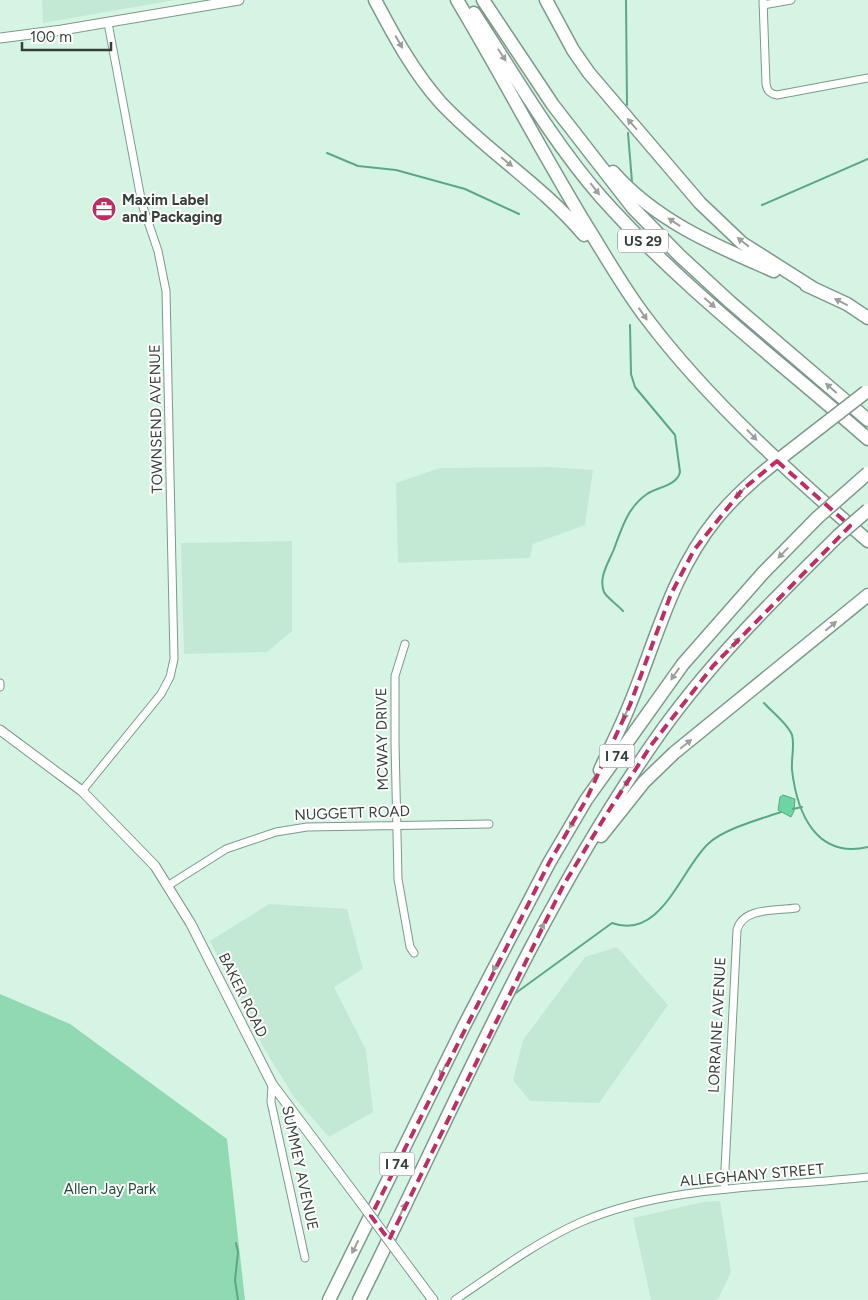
<svg xmlns="http://www.w3.org/2000/svg" width="868" height="1300" font-family="Figtree,sans-serif">
  <style>
    .built { fill: #c3e9d4 }
    .green { fill: #90d9b3 }
    .water { fill: #6cd5a3; stroke: #5ba883 }
    .lines { fill: none; stroke-linecap: round; stroke-linejoin: round }
    .stream { stroke: #5ba883; stroke-width: 2 }
    .minor-casing { stroke: #7d998a; stroke-width: 9 }
    .tertiary-casing { stroke: #7d998a; stroke-width: 11 }
    .secondary-casing { stroke: #7d998a; stroke-width: 11 }
    .motorway-casing { stroke: #7d998a; stroke-width: 15 }
    .minor { stroke: #fff; stroke-width: 7 }
    .tertiary { stroke: #fff; stroke-width: 9 }
    .secondary { stroke: #fff; stroke-width: 9 }
    .motorway { stroke: #fff; stroke-width: 12 }
    .tertiary-bridge-casing { stroke: #7d998a; stroke-width: 11; stroke-linecap: butt }
    .motorway-bridge-casing { stroke: #7d998a; stroke-width: 15; stroke-linecap: butt }
    .tertiary-bridge { stroke: #fff; stroke-width: 9 }
    .motorway-bridge { stroke: #fff; stroke-width: 12 }
    .oneway { fill: #9aa09c }
    .marked { fill: none; stroke: #bc2f62; stroke-width: 4; stroke-dasharray: 10 6; stroke-linejoin: round }
    .labels { text-anchor: middle; stroke-width: 4; stroke-linejoin: round; paint-order: stroke }
    .shield { fill: #fff; stroke: #717974; stroke-width: 1 }
    .shield-label { font-size: 14px; font-weight: bold; fill: #344039 }
    .poi-label { font-size: 15px; font-weight: bold; fill: #344039; stroke: #fff; text-anchor: start }
    .street-label { font-size: 15px; fill: #344039; stroke: #fff }
    .park-label { font-size: 15px; fill: #224e39; stroke: #fff }
  </style>
  <rect width="100%" height="100%" fill="#d6f4e3"/>
  <!-- built -->
  <path class="built" d="M42 0H175L43 23Z
    M549 467 593 470 585 525 533 544 530 558 398 563 396 483 440 468Z
    M292 541V631L267 652 184 654 181 543Z
    M269 904 347 909 363 969 334 987 366 1050 373 1112 329 1137 294 1097 262 1045 210 941Z
    M617 947 668 1005 599 1103 530 1101 513 1080 523 1040 585 957Z
    M720 1201 731 1272 719 1297 715 1300H651L633 1218 703 1202Z"/>
  <!-- green -->
  <path class="green" d="M0 994 70 1024 227 1139 245 1300H0Z"/>
  <!-- water -->
  <path class="water" d="M783 795 795 799 794 811 791 817 778 810 780 797Z"/>
  <g class="lines">
    <!-- stream -->
    <path class="stream" d="M626 0 627 105
      M628 133 632 182
      M327 153 358 166 396 170 465 189 519 214
      M762 205 868 159
      M623 611C618 605 607 598 604 592 598 577 609 562 614 549 622 528 627 508 647 494 657 487 677 486 680 472L675 435 635 387 631 374 630 325
      M764 703C772 712 788 724 792 735 795 745 791 759 792 770 797 813 816 859 868 847
      M793 809 802 807
      M513 995 612 923C661 941 681 869 708 844 723 829 761 819 781 812
      M236 1243 238 1252 235 1280 238 1300"/>
    <defs>
      <path id="minor" d="M763 0 766 84C767 91 770 94 777 95L868 78
        M763 5 791 0
        M405 644 395 676V742L398 879 410 947 414 953
        M0 683V687
        M82 791 161 694 170 677 174 659 166 291 158 251 142 204 108 23
        M169 885 226 849 276 832 307 827 489 824
        M272 1084 271 1102 305 1258
        M724 1189 737 930C743 907 776 911 796 908
        M455 1300C495 1273 536 1242 581 1222 671 1184 772 1188 868 1177"/>
      <path id="tertiary" d="M0 730 82 791 155 866 191 924 272 1084 359 1200
        M401 1257 433 1300"/>
      <path id="secondary" d="M0 38 62 30 239 0"/>
      <path id="motorway" d="M375 0C394 36 414 73 441 103 486 151 542 185 584 235
        M457 0C503 77 544 157 591 233 609 262 626 292 647 319 709 401 791 474 868 541
        M483 0 553 105 633 208 679 255 730 302 868 420
        M546 0 573 50 589 73 700 203 742 243 813 288
        M474 13C514 74 552 141 601 197 681 287 778 360 868 439
        M613 172C656 221 716 246 774 271
        M806 285 847 304 868 318
        M600 770C610 748 621 727 630 704 656 641 672 573 716 519 746 482 785 455 822 426
        M601 836 644 782 674 753 868 595
        M329 1300 464 1026 549 863 586 800 683 664 763 573 817 518
        M359 1300C452 1113 532 919 651 746 704 668 772 601 839 535"/>
    </defs>
    <!-- minor casing -->
    <use href="#minor" class="minor-casing"/>
    <!-- tertiary casing -->
    <use href="#tertiary" class="tertiary-casing"/>
    <!-- secondary casing -->
    <use href="#secondary" class="secondary-casing"/>
    <!-- motorway casing -->
    <use href="#motorway" class="motorway-casing"/>
    <!-- minor -->
    <use href="#minor" class="minor"/>
    <!-- tertiary -->
    <use href="#tertiary" class="tertiary"/>
    <!-- secondary -->
    <use href="#secondary" class="secondary"/>
    <!-- motorway -->
    <use href="#motorway" class="motorway"/>
    <defs>
      <path id="tertiary-bridge" d="M359 1200 401 1257"/>
      <path id="motorway-bridge" d="M822 426 866 392
        M817 518 868 473
        M839 535 868 510"/>
    </defs>
    <!-- tertiary-bridge casing -->
    <use href="#tertiary-bridge" class="tertiary-bridge-casing"/>
    <!-- motorway-bridge casing -->
    <use href="#motorway-bridge" class="motorway-bridge-casing"/>
    <!-- tertiary-bridge -->
    <use href="#tertiary-bridge" class="tertiary-bridge"/>
    <!-- motorway-bridge -->
    <use href="#motorway-bridge" class="motorway-bridge"/>
  </g>
  <!-- one-way arrows -->
  <defs><path id="oneway-solid" d="M-6-.8H1V-3.2L6.5 0L1 3.2V.8H-6Z" transform="scale(1.25)"/></defs>
  <g class="oneway">
    <use href="#oneway-solid" transform="translate(399 42) rotate(60)"/>
    <use href="#oneway-solid" transform="translate(502 55) rotate(57)"/>
    <use href="#oneway-solid" transform="translate(632 124) rotate(-131)"/>
    <use href="#oneway-solid" transform="translate(507 162) rotate(39)"/>
    <use href="#oneway-solid" transform="translate(595 189) rotate(52)"/>
    <use href="#oneway-solid" transform="translate(674 222) rotate(-146)"/>
    <use href="#oneway-solid" transform="translate(743 242) rotate(-142)"/>
    <use href="#oneway-solid" transform="translate(841 302) rotate(-153)"/>
    <use href="#oneway-solid" transform="translate(710 303) rotate(41)"/>
    <use href="#oneway-solid" transform="translate(643 314) rotate(55)"/>
    <use href="#oneway-solid" transform="translate(831 388) rotate(-139)"/>
    <use href="#oneway-solid" transform="translate(752 435) rotate(47)"/>
    <use href="#oneway-solid" transform="translate(740 493) rotate(134)"/>
    <use href="#oneway-solid" transform="translate(783 553) rotate(134)"/>
    <use href="#oneway-solid" transform="translate(831 626) rotate(-40)"/>
    <use href="#oneway-solid" transform="translate(735 643) rotate(-47)"/>
    <use href="#oneway-solid" transform="translate(675 674) rotate(125)"/>
    <use href="#oneway-solid" transform="translate(626 713) rotate(115)"/>
    <use href="#oneway-solid" transform="translate(686 744) rotate(-39)"/>
    <use href="#oneway-solid" transform="translate(625 785) rotate(-57)"/>
    <use href="#oneway-solid" transform="translate(573 822) rotate(121)"/>
    <use href="#oneway-solid" transform="translate(541 929) rotate(-63)"/>
    <use href="#oneway-solid" transform="translate(496 965) rotate(117)"/>
    <use href="#oneway-solid" transform="translate(443 1070) rotate(116)"/>
    <use href="#oneway-solid" transform="translate(403 1209) rotate(-65)"/>
    <use href="#oneway-solid" transform="translate(355 1247) rotate(117)"/>
  </g>
  <!-- marked area -->
  <path class="marked" d="M777 461 850 526 713 666 652 744 606 815 563 886 389 1240 371 1216 549 863 586 800 630 705 671 594 694 550 742 490Z"/>
  <!-- icons -->
  <defs>
    <symbol id="office-disc" viewBox="-11 -11 22 22"><circle r="9.5" fill="#bc2f62" stroke="#fff"/><path d="M-6-3h4V-5.5h4V-3h4V5H-6ZM-1-4.5V-3h2v-1.5ZM-6 0V1H6V0Z" fill="#fff"/></symbol>
  </defs>
  <g fill-rule="evenodd">
    <use href="#office-disc" x="90" y="195" width="28" height="28"/>
  </g>
  <g class="labels">
    <!-- shield labels -->
    <g class="shield">
      <rect x="618" y="229.5" width="50" height="23" rx="4"/>
      <rect x="599.5" y="744.5" width="35" height="23" rx="4"/>
      <rect x="379.5" y="1152.5" width="35" height="23" rx="4"/>
    </g>
    <g class="shield-label">
      <text x="643" y="246">US 29</text>
      <text x="617" y="761">I 74</text>
      <text x="397" y="1169">I 74</text>
    </g>
    <!-- poi labels -->
    <g class="poi-label">
      <text x="122" y="205">Maxim Label<tspan x="122" dy="17">and Packaging</tspan></text>
    </g>
    <!-- street labels -->
    <g class="street-label">
      <text transform="translate(156 419) rotate(-91)" y="5">TOWNSEND AVENUE</text>
      <text transform="translate(382 739) rotate(-91)" y="5">MCWAY DRIVE</text>
      <text transform="translate(352 813) rotate(-2)" y="5">NUGGETT ROAD</text>
      <text transform="translate(243 995) rotate(64)" y="5">BAKER ROAD</text>
      <text transform="translate(717 1025) rotate(-87)" y="5">LORRAINE AVENUE</text>
      <text transform="translate(300 1168) rotate(78)" y="5">SUMMEY AVENUE</text>
      <text transform="translate(752 1175) rotate(-5)" y="5">ALLEGHANY STREET</text>
    </g>
    <!-- park labels -->
    <g class="park-label">
      <text x="110" y="1194">Allen Jay Park</text>
    </g>
  </g>
  <!-- scale -->
  <path d="M22 42v8h89v-8" fill="none" stroke="#344039" stroke-width="2.5"/>
  <text x="30" y="42" font-size="15" fill="#344039" stroke="#ffffff" stroke-width="4" paint-order="stroke">100 m</text>
</svg>
